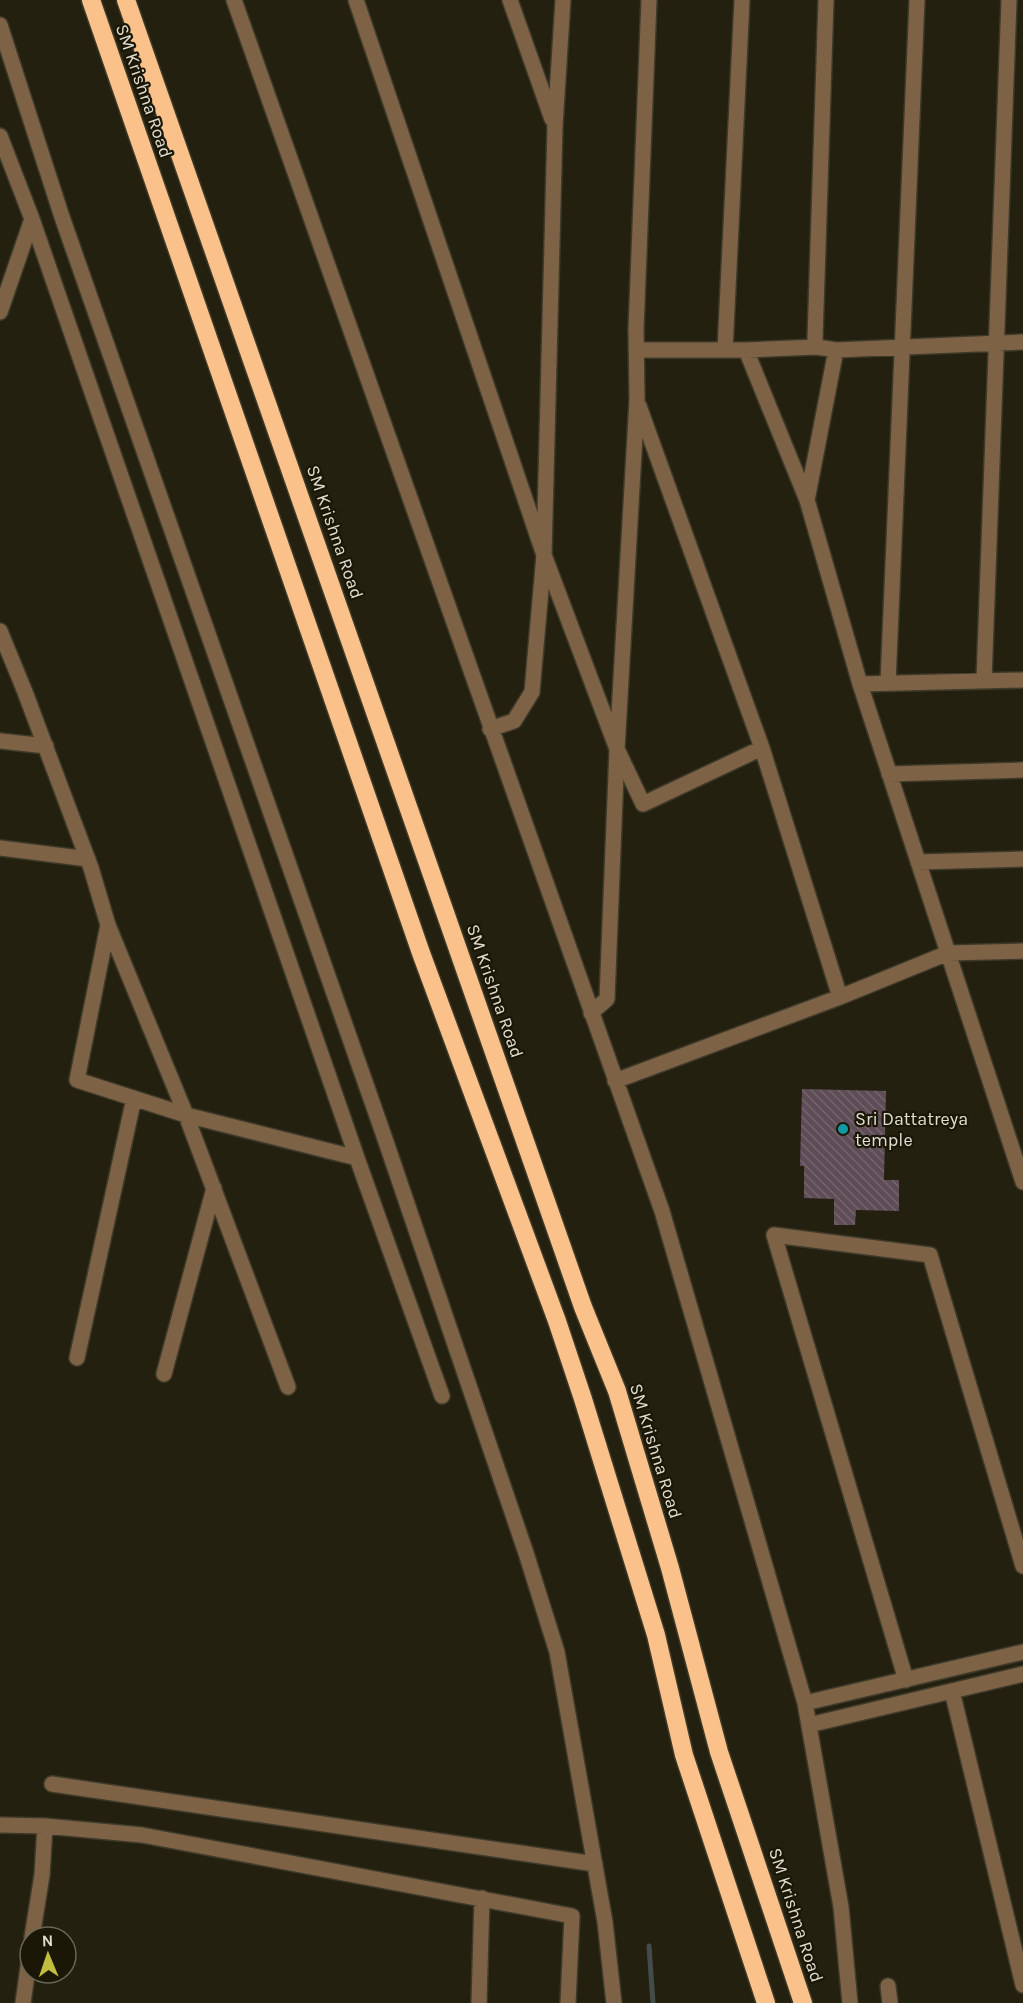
<svg xmlns="http://www.w3.org/2000/svg" width="1023" height="2003" font-family="Karla,sans-serif">
  <style>
    .lines { fill: none; stroke-linecap: round; stroke-linejoin: round }
    .stream { stroke: #444c4b; stroke-width: 5 }
    .building { fill: url(#building-back-hatch) }
    .minor-casing { stroke: #3e3a2a; stroke-width: 18 }
    .highway-casing { stroke: #3e3a2a; stroke-width: 21 }
    .minor { stroke: #7e6246; stroke-width: 15 }
    .highway { stroke: #fac18a; stroke-width: 18 }
    .culture-dot { fill: #0f9aa8; stroke: #1b1706; stroke-width: 2 }
    .labels { text-anchor: middle; stroke-width: 4.5; stroke-linejoin: round; paint-order: stroke }
    .street-label { font-size: 18px; fill: #e0ddd2; stroke: #1b1706 }
    .poi-label { font-size: 18px; fill: #e0ddd2; stroke: #1b1706; text-anchor: start }
  </style>
  <defs>
    <pattern id="building-back-hatch" width="6" height="6" patternUnits="userSpaceOnUse" patternTransform="scale(1.5)"><rect width="6" height="6" fill="#5e4c57"/><path d="M-1 5l2 2M0 0l6 6M5-1l2 2" fill="none" stroke="#75656e"/></pattern>
  </defs>
  <rect width="100%" height="100%" fill="#24200f"/>
  <g class="lines">
    <!-- stream -->
    <path class="stream" d="M649 1946 653 2003"/>
  </g>
  <!-- building -->
  <path class="building" d="M802 1089 886 1091 884 1180H899V1211L856 1210 855 1225H834V1199L804 1198V1166H800Z"/>
  <g class="lines">
    <defs>
      <path id="minor" d="M234 0 662 1211 805 1703 841 1907 850 2003
        M356 0 544 555 617 749 643 804 762 748
        M510 0 552 119
        M826 0 815 339 817 347 836 350 1023 342
        M0 25 62 217 384 1136 526 1553 557 1652 605 1922 614 2003
        M0 136 32 219 0 312
        M32 219 357 1158 442 1396
        M636 350H746L817 347
        M725 350 742 0
        M746 350 807 500 860 684 1023 1182
        M639 406 762 748 840 997
        M807 500 836 350
        M0 631 25 692 91 868 108 925 77 1080 186 1115 357 1158
        M984 680 1009 0
        M888 683 917 0
        M860 684 1023 680
        M490 729 514 721 532 692 544 555 555 126 563 0
        M0 741 46 746
        M889 774 1023 770
        M0 848 88 859
        M918 862 1023 859
        M108 925 186 1115 288 1387
        M591 1013 607 999 617 749 637 400 636 329 649 0
        M615 1081 840 997 948 953 1023 951
        M77 1358 134 1098
        M164 1374 214 1188
        M906 1680 774 1235 930 1255 1023 1566
        M952 1691 1023 1985
        M805 1703 1023 1652
        M809 1725 1023 1674
        M52 1784 595 1864
        M0 1825 45 1826 142 1835 572 1916 568 2003
        M32 1937 42 1875 45 1826
        M888 1986 890 2003
        M23 2003 30 1953
        M479 2003 482 1898"/>
      <path id="highway" d="M91 0 421 953 557 1321 583 1399 656 1635 684 1755 766 2003
        M126 0 583 1307 617 1391 670 1568 719 1752 803 2003"/>
    </defs>
    <!-- minor casing -->
    <use href="#minor" class="minor-casing"/>
    <!-- highway casing -->
    <use href="#highway" class="highway-casing"/>
    <!-- minor -->
    <use href="#minor" class="minor"/>
    <!-- highway -->
    <use href="#highway" class="highway"/>
  </g>
  <!-- markers -->
  <circle class="culture-dot" cx="843" cy="1129" r="6"/>
  <g class="labels">
    <!-- street labels -->
    <g class="street-label">
      <text transform="translate(144 91) rotate(71)" y="6">SM Krishna Road</text>
      <text transform="translate(335 532) rotate(71)" y="6">SM Krishna Road</text>
      <text transform="translate(495 991) rotate(71)" y="6">SM Krishna Road</text>
      <text transform="translate(656 1451) rotate(73)" y="6">SM Krishna Road</text>
      <text transform="translate(796 1915) rotate(72)" y="6">SM Krishna Road</text>
    </g>
    <!-- poi labels -->
    <g class="poi-label">
      <text x="855" y="1125">Sri Dattatreya<tspan x="855" dy="21">temple</tspan></text>
    </g>
  </g>
  <!-- north arrow -->
  <g transform="translate(48 1955) rotate(358)"><circle r="28" fill="#1b1706" stroke="#6a6658" stroke-width="1.5"/>
  <path d="M0-4.5L10 22L0 15L-10 22Z" fill="#c2bd3f"/>
  <text y="-9" font-size="16" font-weight="bold" text-anchor="middle" fill="#e0ddd2">N</text>
  </g>
</svg>
